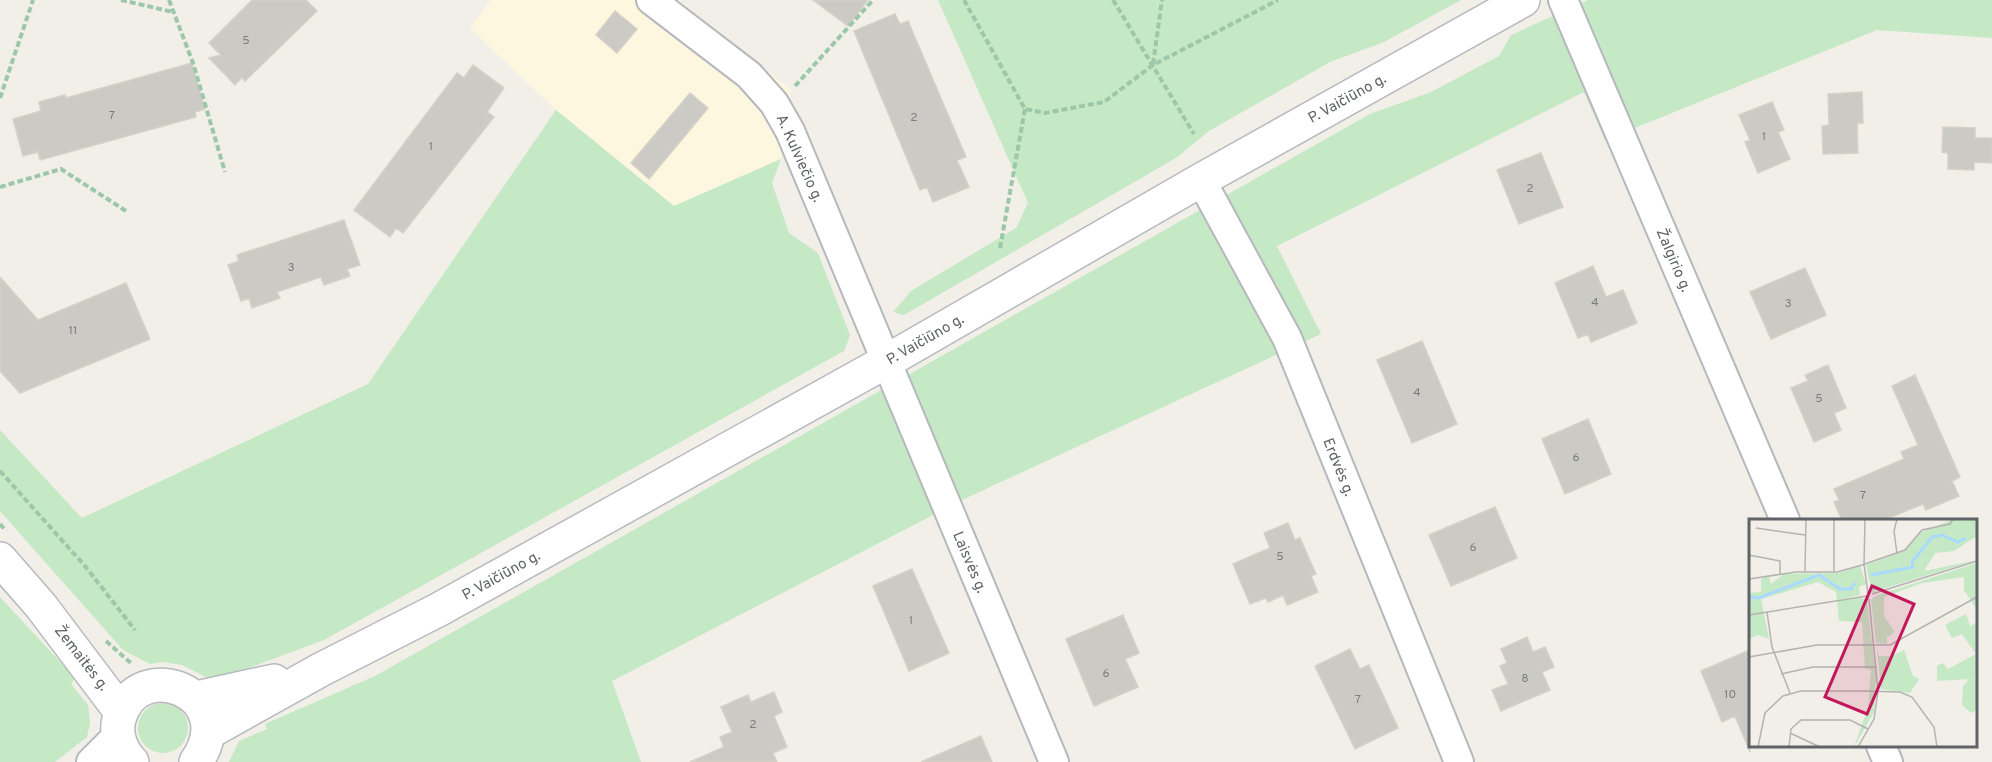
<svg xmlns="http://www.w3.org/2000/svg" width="1992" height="762" font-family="Overpass,sans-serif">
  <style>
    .commercial { fill: #fef7e0 }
    .green { fill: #c5e8c5 }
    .building { fill: #cccac5; stroke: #d6d1c6; stroke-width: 1.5 }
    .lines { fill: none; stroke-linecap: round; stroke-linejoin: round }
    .minor-casing { stroke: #b5b8bc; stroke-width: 32 }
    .secondary-casing { stroke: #b6babf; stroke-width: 36 }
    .path { stroke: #9cc7a9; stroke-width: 4; stroke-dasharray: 6 3; stroke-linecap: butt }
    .minor { stroke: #fff; stroke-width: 28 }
    .secondary { stroke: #fff; stroke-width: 33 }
    .labels { text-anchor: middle; stroke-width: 4.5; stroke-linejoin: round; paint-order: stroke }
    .number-label { font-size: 12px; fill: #7a7d7f }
    .street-label { font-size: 15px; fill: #5f6368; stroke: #fff }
    .inset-river { fill: none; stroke: #aadaff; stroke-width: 3 }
    .inset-road { fill: none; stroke: #b3b3b1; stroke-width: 1.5 }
    .view { fill: #c2185b; fill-opacity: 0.15; stroke: #c2185b; stroke-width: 3 }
    .inset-edge { fill: none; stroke: #5f6368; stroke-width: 3 }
  </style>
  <rect width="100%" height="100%" fill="#f1efe8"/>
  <!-- commercial -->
  <path class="commercial" d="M491 0H679L791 90 781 159 674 206 556 110 470 28Z"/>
  <!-- green -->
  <path class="green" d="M938 0H1461L1384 42 1330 62 1209 131 1176 158 904 315 893 312 911 291 1016 228 1028 203Z
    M1588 0H1992V38L1877 30 1605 140 1584 92 1277 246 1321 334 962 500 612 681 641 762H229L239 741 267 729 265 724 375 676 1370 114 1431 92 1499 56 1511 35Z
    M556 110 674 206 781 159 772 183 789 233 818 253 850 335 844 351 324 640 219 679 206 677 182 665 164 662 150 664 123 650 0 511V430L82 518 368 384Z
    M0 597 75 678 71 684 88 705 90 723 87 737 55 762H0Z
    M138 728a25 25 0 1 1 50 0a25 25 0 1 1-50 0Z"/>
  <!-- building -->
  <path class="building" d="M252 0H306L317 11 245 81 242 77 235 85 209 58 221 55 209 43Z
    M813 0H868L848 26Z
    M615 11 637 29 617 53 596 35Z
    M895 14 900 24 908 21 966 157 957 160 969 187 933 202 927 187 920 190 854 31Z
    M192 63 205 109 195 112 196 117 40 160 38 152 23 156 13 119 41 111 39 102 65 95 66 98Z
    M473 65 504 88 487 112 494 117 403 233 396 228 390 237 354 210 457 73 464 78Z
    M1862 92 1863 123H1857L1858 153 1823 154 1822 126 1829 125 1828 94Z
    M690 93 708 108 649 179 631 163Z
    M1772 102 1784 130 1778 132 1790 159 1758 173 1745 142 1750 140 1739 115Z
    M1943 127 1975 128V138H1992V163L1974 162V170L1948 169V153L1942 152Z
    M1541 153 1563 207 1519 224 1497 170Z
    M344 220 360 265 347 269 350 276 324 285 321 277 277 292 280 298 252 308 249 298 241 301 228 265 239 261 237 255Z
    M1593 266 1606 297 1623 290 1637 323 1591 342 1588 334 1578 338 1555 283Z
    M1805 268 1826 315 1771 339 1750 292Z
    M0 277 38 320 126 283 150 339 20 393 0 371Z
    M1422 341 1457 424 1412 443 1377 360Z
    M1828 365 1846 408 1834 413 1841 430 1814 442 1791 388 1808 381 1805 375Z
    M1915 375 1960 477 1952 481 1959 496 1926 510 1923 504 1884 520H1842L1834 502 1839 500 1834 489 1904 459 1901 452 1918 445 1892 386Z
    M1588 419 1611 474 1565 494 1542 439Z
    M1495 507 1517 558 1451 586 1429 535Z
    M1288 523 1295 540 1300 538 1316 574 1311 576 1318 592 1287 605 1283 595 1268 602 1266 598 1250 604 1233 564 1270 548 1264 533Z
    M912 569 949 653 909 671 873 586Z
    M1123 615 1139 653 1125 659 1138 687 1094 706 1066 639Z
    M1527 637 1533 652 1545 647 1554 667 1542 672 1550 690 1501 711 1492 690 1508 684 1500 666 1507 663 1501 649Z
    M1350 649 1360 669 1369 665 1398 728 1355 749 1315 666Z
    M1750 650V752L1735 716 1722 722 1701 671Z
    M774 692 782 712 774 716 787 747 773 753 777 762H690L724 747 720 737 732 732 721 707 748 695 751 702Z
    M981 736 992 762H921Z"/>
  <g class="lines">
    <defs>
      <path id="minor" d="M651 0 749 75 774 103 790 131 1054 762
        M1563 0 1785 520
        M1201 180 1287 338 1459 762
        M1881 746 1888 762
        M91 762 118 735"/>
      <path id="secondary" d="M0 559 41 606 121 712
        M196 698 274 681
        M209 732 322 669 438 610 887 361 1201 180 1523 0
        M132 762C121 751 115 734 119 719 137 652 243 694 196 762"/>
    </defs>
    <!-- minor casing -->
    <use href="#minor" class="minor-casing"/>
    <!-- secondary casing -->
    <use href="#secondary" class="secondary-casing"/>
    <!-- path -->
    <path class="path" d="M121 0 173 12
      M169 0 193 63 225 172
      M964 0 1025 109 1045 113 1104 102 1153 65 1278 0
      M1113 0 1194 134
      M1153 64 1162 0
      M795 86 873 0
      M0 98 33 0
      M0 187 61 169 126 211
      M1000 248 1025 109
      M0 471 85 566 135 630
      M0 524 6 531
      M106 641 132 664"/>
    <!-- minor -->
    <use href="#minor" class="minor"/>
    <!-- secondary -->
    <use href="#secondary" class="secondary"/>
  </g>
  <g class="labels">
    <!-- number labels -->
    <g class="number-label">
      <text x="246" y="44">5</text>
      <text x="112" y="119">7</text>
      <text x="914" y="121">2</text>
      <text x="1764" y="140">1</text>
      <text x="431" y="150">1</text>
      <text x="1530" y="192">2</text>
      <text x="291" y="271">3</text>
      <text x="1595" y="306">4</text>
      <text x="1788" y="307">3</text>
      <text x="73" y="334">11</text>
      <text x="1417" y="396">4</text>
      <text x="1819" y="402">5</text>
      <text x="1576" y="461">6</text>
      <text x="1863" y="499">7</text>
      <text x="1473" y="551">6</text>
      <text x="1280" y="560">5</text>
      <text x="911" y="624">1</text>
      <text x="1106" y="677">6</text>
      <text x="1525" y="682">8</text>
      <text x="1730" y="698">10</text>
      <text x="1358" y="703">7</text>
      <text x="753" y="728">2</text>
    </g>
    <!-- street labels -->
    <g class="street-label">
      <text transform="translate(1347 98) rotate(-29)" y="5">P. Vaičiūno g.</text>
      <text transform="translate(800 158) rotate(66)" y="5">A. Kulviečio g.</text>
      <text transform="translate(1674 260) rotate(67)" y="5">Žalgirio g.</text>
      <text transform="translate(925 339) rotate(-30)" y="5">P. Vaičiūno g.</text>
      <text transform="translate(1339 467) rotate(68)" y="5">Erdvės g.</text>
      <text transform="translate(970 562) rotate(67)" y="5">Laisvės g.</text>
      <text transform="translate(501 575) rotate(-29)" y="5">P. Vaičiūno g.</text>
      <text transform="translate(82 658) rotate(52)" y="5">Žemaitės g.</text>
    </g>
  </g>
  <!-- overview -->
  <g transform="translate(1749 519)">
    <rect width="228" height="228" fill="#f1efe8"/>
    <path d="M205 0H228V17L205 32 186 34 175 52 228 41 123 73 117 46 155 32 172 13ZM228 44V91L215 71V58L173 64 135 78V97L146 113 138 118V125L127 124 122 81 126 77ZM111 47 117 65 110 68 111 76 88 81 87 73 69 63 12 80 20 120 9 116 0 120V74L12 73V60L20 57 22 65 35 55 89 54ZM112 79 118 81 127 158 125 193 105 228 119 188 122 151 116 150 113 103 90 102 88 82ZM217 95 221 107 227 104 228 98V160L223 161 228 162V191L222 194 213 186 214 167 220 160 188 162V147L194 144 199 150 227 135 213 115 203 119 196 106ZM128 129 130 137H143L155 131 164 157 170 160 161 174 132 170Z" fill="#c5e8c5"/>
    <path class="inset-river" d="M122 56 164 48 163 43 183 18 193 16 209 23 217 19M0 78 10 79 70 56 91 70H102L106 64"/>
    <path class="inset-road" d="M116 0 115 45 119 75M7 9 56 16M148 35 145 12 148 0M0 36 31 42V55M56 52 57 0M85 53V0M0 60 47 53H88L113 46 156 31 173 11 201 5 204 0M123 75 228 42M18 93 23 128 41 174M0 96 118 77M0 138 68 126H141L228 78M32 155 64 148H126M41 214 71 228M9 228 16 194 34 177 52 172H115L151 173 163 178 185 208 188 228M40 228 42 210 52 201H101L119 210M109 228 125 200 129 172 120 80"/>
    <path class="view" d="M123 67 165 85 118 195 76 178Z"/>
    <rect width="228" height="228" class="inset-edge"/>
  </g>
</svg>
